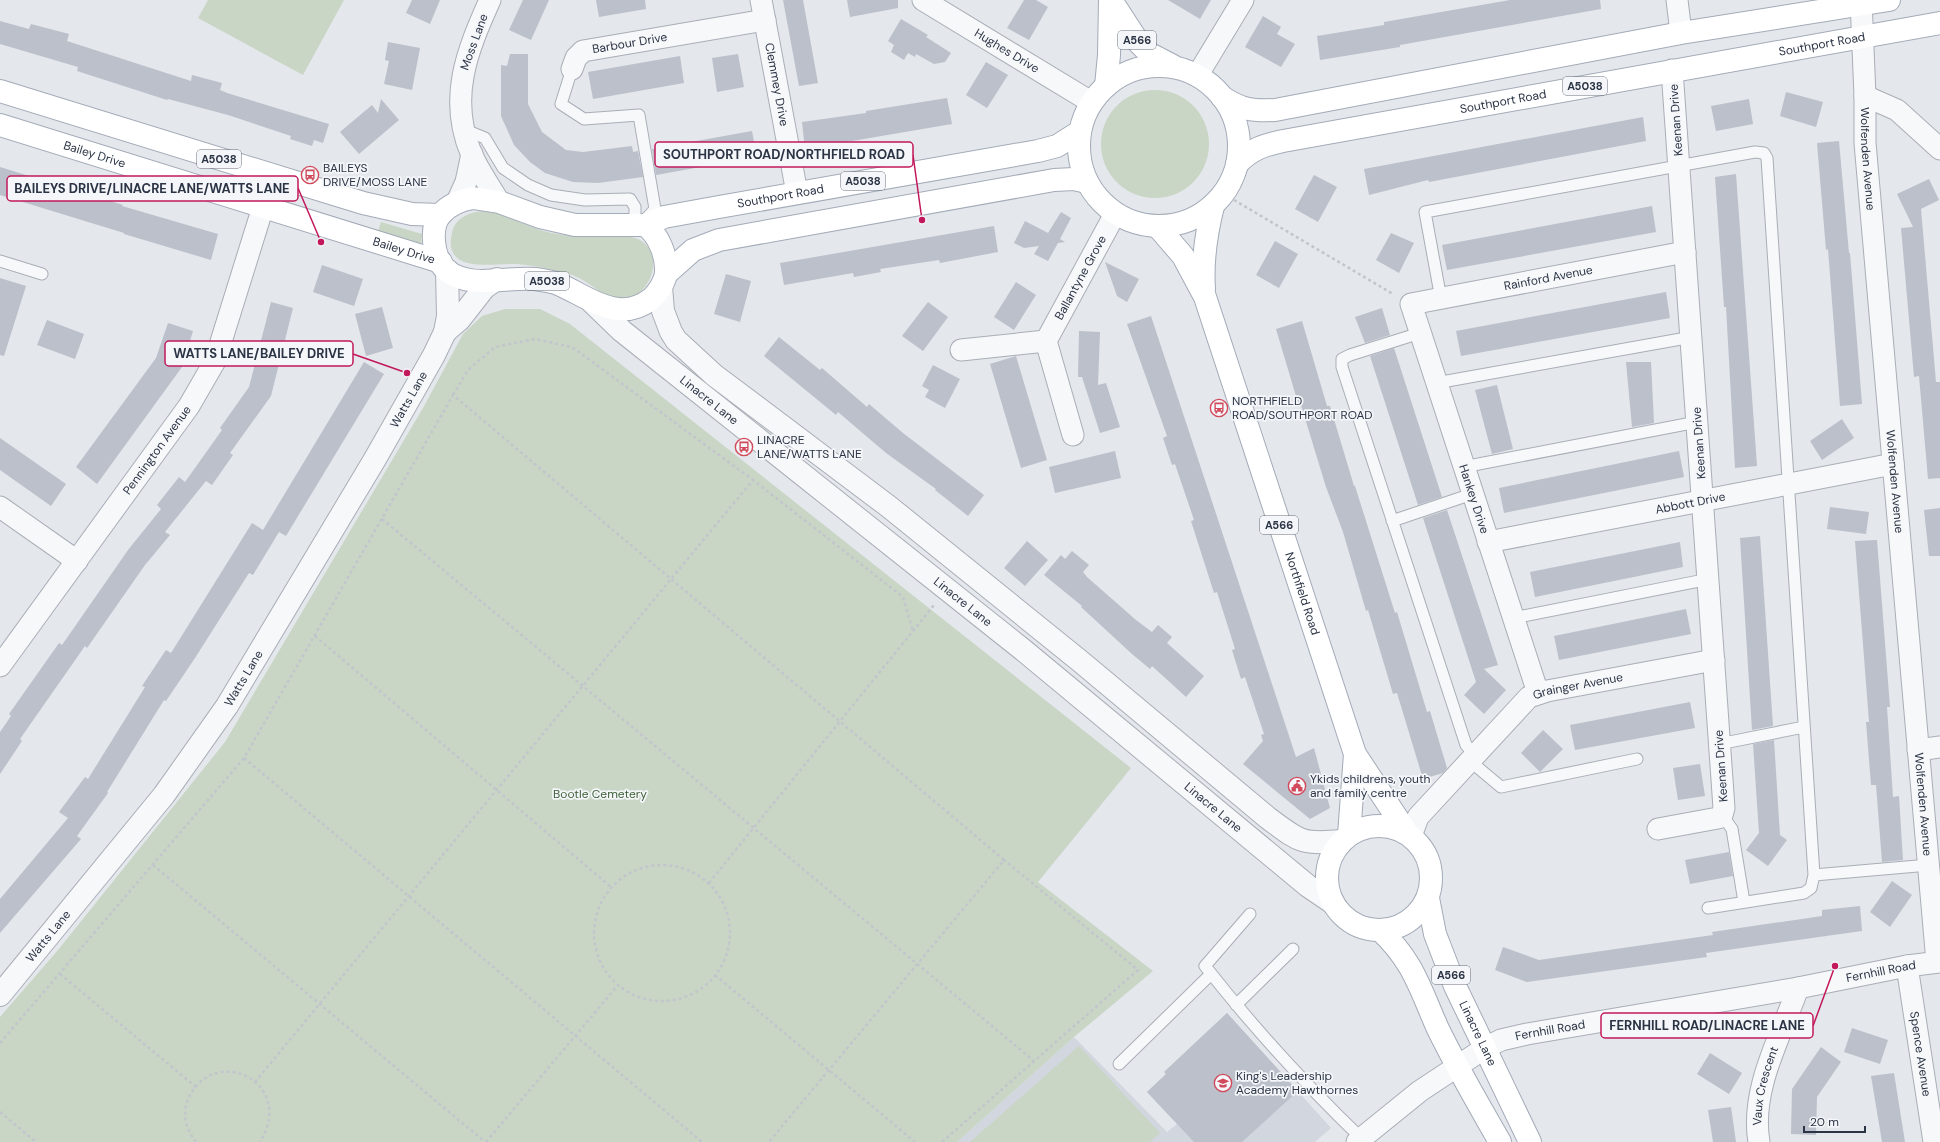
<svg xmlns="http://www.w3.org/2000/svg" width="1940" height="1142" font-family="'DM Sans',sans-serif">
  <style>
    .built { fill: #d2d6de }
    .green { fill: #c9d6c5 }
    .building { fill: #bbc0ca }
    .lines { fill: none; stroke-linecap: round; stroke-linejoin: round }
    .service-casing { stroke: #a9aeb7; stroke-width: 13 }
    .minor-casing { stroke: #a9aeb7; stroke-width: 23 }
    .tertiary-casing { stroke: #a9aeb7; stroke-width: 24 }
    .primary-casing { stroke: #a3abb8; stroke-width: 24 }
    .path { stroke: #c2c5cb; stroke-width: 2.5; stroke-dasharray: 3 3; stroke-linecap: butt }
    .service { stroke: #f7f8fa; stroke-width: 11 }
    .minor { stroke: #f7f8fa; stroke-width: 21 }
    .tertiary { stroke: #f7f8fa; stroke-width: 22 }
    .primary { stroke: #fff; stroke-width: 22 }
    .labels { text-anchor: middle; stroke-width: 3.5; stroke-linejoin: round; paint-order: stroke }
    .shield { fill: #f4f6f9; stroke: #676e7b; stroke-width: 1 }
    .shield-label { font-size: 11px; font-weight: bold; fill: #2b3445 }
    .street-label { font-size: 12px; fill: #2b3445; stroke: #f4f6f9 }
    .poi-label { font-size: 12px; fill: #2b3445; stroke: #f4f6f9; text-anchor: start }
    .park-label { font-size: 12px; fill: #3f6138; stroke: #f4f6f9 }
    .leader { fill: none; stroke: #c2185b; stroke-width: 1.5 }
    .callout-dot { fill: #c2185b; stroke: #f4f6f9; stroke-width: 1.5 }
    .callout { fill: #f4f6f9; stroke: #c2185b; stroke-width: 1.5 }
    .callout-label { font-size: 13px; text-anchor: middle; font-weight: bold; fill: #2b3445 }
  </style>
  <rect width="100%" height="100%" fill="#e4e7ec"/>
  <!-- built -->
  <path class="built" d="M1227 1013 1331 1128 1315 1142H957L1074 1037 1167 1132 1177 1124 1147 1092 1166 1074 1164 1072Z"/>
  <!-- green -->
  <path class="green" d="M208 0H344L303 75 198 18Z
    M1101 144a54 54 0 1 1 108 0a54 54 0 1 1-108 0Z
    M481 211C508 213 530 230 557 234 568 235 579 237 590 237 605 237 623 233 638 239 665 252 653 294 625 299 608 301 593 285 579 278 571 274 562 272 553 270 541 267 529 265 517 264 494 263 442 275 452 233 455 218 468 213 481 211Z
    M381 222 422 234 421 244 378 231Z
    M505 309H540L570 324 1131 768 1038 882 1153 971 1074 1037 957 1142H0V1017L58 950 225 742 423 408 463 334 482 316Z
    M1079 1046 1160 1133 1150 1142H970Z"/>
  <!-- building -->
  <path class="building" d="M412 0H440L430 24 406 13Z
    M523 0H549L531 40 509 30Z
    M596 0H645L646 9 599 17Z
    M783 0H803L818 83 799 86Z
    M847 0H898V8L850 17Z
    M1024 0H1036L1048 7 1029 40 1007 28Z
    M1168 0H1211L1200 19Z
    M1510 0H1600L1601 9 1400 45V47L1320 60 1317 36 1384 25V22Z
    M1263 16 1281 27 1277 34 1295 44 1281 67 1245 47Z
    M901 19 928 35 926 37 951 53 945 62 934 64 916 54 915 57 908 53 904 60 891 52 894 45 888 41Z
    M0 21 29 29 31 24 69 34 67 41 191 81 192 75 222 83 220 90 227 93 329 124 323 143 314 140 312 146 290 139 291 136 228 115 168 99 167 100 77 71 78 67 0 44Z
    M388 42 420 48 412 90 384 84 389 61 385 60Z
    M510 54H528V104L542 132 566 150 583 152 632 146 633 152 638 151 643 177 598 183 573 182 545 173 530 162 514 145 501 116V65L507 66Z
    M738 54 744 87 717 92 712 58Z
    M680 56 684 83 593 99 588 72Z
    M986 62 1008 75 987 108 966 95Z
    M1786 92 1823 102 1816 127 1780 116Z
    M947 98 952 124 805 149 802 122 866 113V111Z
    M381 99 399 120 359 154 340 132 372 105 378 113Z
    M1749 99 1753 124 1716 131 1711 106Z
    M1643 117 1646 141 1429 182 1428 180 1369 195 1364 169Z
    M752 131 757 157 656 175 652 149Z
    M1839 141 1849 253H1850L1862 404 1840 406 1828 249 1826 250 1817 143Z
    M0 167 123 205 122 206 218 234 211 260 124 234V233L0 195Z
    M1736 174 1757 466 1735 468 1726 307H1724L1715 177Z
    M1314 175 1337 187 1318 222 1295 209Z
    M1929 179 1939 200 1921 209 1936 382H1940V478L1928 479 1919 376 1914 377 1901 228 1913 227 1897 194Z
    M1652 206 1656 232 1447 270 1442 245Z
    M1061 212 1071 218 1060 239 1065 242 1058 243 1048 261 1034 254 1039 246 1024 248 1014 243 1025 221 1048 233Z
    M994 226 998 252 940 263 939 260 880 269 881 272 854 277 853 273 784 285 780 263Z
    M1391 233 1414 243 1399 273 1376 260Z
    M1275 241 1298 254 1279 288 1256 275Z
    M1105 262 1139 279 1127 302 1117 296Z
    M322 265 363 279 354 306 313 292Z
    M726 274 751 281 740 322 714 314Z
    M0 278 26 286 4 356 0 355Z
    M1016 282 1036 295 1014 330 994 317Z
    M1666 292 1670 318 1461 356 1456 331Z
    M271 302 293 308 271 396 230 453 233 455 212 485 206 481 165 532 170 535 145 565 87 648 85 646 20 739 22 741 0 774V732L11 716 9 714 59 643 62 645 128 550 161 509 157 505 179 477 185 482 222 430 220 428 249 387Z
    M928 302 948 317 923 351 902 336Z
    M382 307 393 348 366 356 355 314Z
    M1382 308 1390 335 1365 343 1355 317Z
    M1151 316 1296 757 1314 748 1330 808 1310 819 1243 764 1263 741 1261 735 1264 734 1245 677 1241 679 1232 650 1235 649 1217 592 1214 593 1191 521 1194 520 1175 464 1172 465 1163 438 1167 436 1127 324Z
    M47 320 84 334 75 359 37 345Z
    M1302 321 1327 406H1330L1354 486H1355L1395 613 1397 612 1427 712 1430 711 1447 768 1443 773 1423 779 1397 693 1393 694 1368 610 1366 611 1343 532 1326 487 1300 402 1298 403 1276 329Z
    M168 323 193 331 182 367 97 484 76 467 156 358Z
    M1079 331 1100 332 1098 385 1106 383 1120 427 1100 433 1082 377H1078Z
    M779 337 820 370 822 368 867 407 869 404 903 433 984 495 968 516 935 490 936 489 886 453 838 412 836 415 764 356Z
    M1394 348 1442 497 1418 505 1370 356Z
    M1016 356 1047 460 1021 468 990 364Z
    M364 362 384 374 286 536 279 532 253 575 249 573 195 658 166 701 164 700 107 792 108 793 77 836 81 839 0 933V899L68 818 59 812 85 777 88 779 145 687 142 686 166 650 171 653 252 523 263 530Z
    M1626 362H1651L1654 423 1632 427Z
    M933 365 960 379 945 408 925 397 929 390 922 386Z
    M1497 385 1513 449 1492 454 1475 390Z
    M1842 419 1854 438 1822 460 1810 441Z
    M0 438 66 484 51 506 0 470Z
    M1115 451 1121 478 1055 493 1049 467Z
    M1679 451 1684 477 1504 513 1499 488Z
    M1830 507 1869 512 1866 534 1827 529Z
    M1940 508V556H1929L1924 510Z
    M1447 510 1498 665 1484 669 1506 690 1484 714 1464 695 1476 682 1423 518Z
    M1760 536 1773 726 1752 730 1740 538Z
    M1877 540 1890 707H1887L1893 797 1899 796 1903 860 1882 862 1876 785H1871L1866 722H1869L1855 541Z
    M1027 541 1048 560 1025 586 1004 568Z
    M1680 542 1683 567 1535 597 1530 572Z
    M1072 551 1089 565 1083 572 1087 577 1136 620 1152 632 1158 625 1172 637 1167 643 1204 676 1186 697 1152 666 1150 669 1132 654 1081 607 1082 606 1044 575 1061 555 1065 559Z
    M1686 609 1691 634 1559 660 1554 636Z
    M1690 702 1695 728 1575 750 1570 725Z
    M1543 730 1563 749 1540 772 1521 753Z
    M1774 740 1780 835 1787 840 1768 866 1746 850 1759 833 1753 744Z
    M1700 764 1705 796 1678 800 1673 768Z
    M1729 852 1733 876 1690 884 1685 860Z
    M1892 881 1912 895 1890 927 1870 912Z
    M1860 906 1862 931 1706 953 1707 957 1527 982 1495 970 1503 947 1539 960 1713 935 1712 932 1822 916V910Z
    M1227 1013 1298 1091 1242 1142H1194L1147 1092 1166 1074 1164 1072Z
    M1852 1028 1888 1040 1880 1064 1844 1052Z
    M1821 1047 1841 1062 1817 1097 1816 1135 1791 1134 1792 1089Z
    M1710 1053 1742 1073 1729 1094 1697 1074Z
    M1894 1073 1905 1142H1882L1871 1076Z
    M1731 1107 1736 1142H1713L1708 1110Z"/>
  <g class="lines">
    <defs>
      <path id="service" d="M572 69 561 104 584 119 639 115 655 209 645 220
        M463 129 485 138 503 168 528 185 551 195 585 200 630 199 635 207V224
        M0 261 42 274
        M1441 299 1425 212 1755 152 1764 153 1767 158 1814 875 1811 888 1804 893 1708 908
        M1420 333 1350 355 1342 359V367L1466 745 1475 755
        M1436 383 1692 337
        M1463 467 1697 422
        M1392 521 1472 494
        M1513 618 1709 579
        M1719 744 1804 727
        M1470 761 1501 787 1637 759
        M1722 815 1732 829 1744 902
        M1814 875 1929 865
        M1250 914 1205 966C1253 1027 1305 1084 1361 1138
        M1236 1005 1293 949
        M1119 1064 1211 974"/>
      <g id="minor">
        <path d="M490 0C467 51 448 98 471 153 478 170 490 186 499 202"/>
        <path id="s1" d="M761 0 797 193"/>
        <path id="s2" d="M923 0 1091 102"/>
        <path d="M1677 0 1681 33"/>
        <path id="s3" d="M1861 0 1865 96V143L1937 962"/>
        <path id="s4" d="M572 69 576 58 583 51 765 20"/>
        <path d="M1197 76 1243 0"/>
        <path d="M1865 96 1897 110 1940 149"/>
        <path d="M457 202 466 182 472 154"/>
        <path d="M961 350 1046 341"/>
        <path id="s5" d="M1073 435 1046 341 1115 214"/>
        <path d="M0 507 77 561"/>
        <path id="s6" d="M1488 542 1893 464"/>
        <path id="s7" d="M0 666 189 406 215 361 263 207"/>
        <path id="s8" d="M1538 693 1411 304 1685 252"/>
        <path d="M1918 750 1940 747"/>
        <path d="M1658 829 1718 818 1722 815 1724 808 1672 70"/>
        <path id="s9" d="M1411 836 1418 817 1529 697 1547 691 1714 660"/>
        <path id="s10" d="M1907 966 1934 1142"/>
        <path id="s11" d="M1357 1142 1420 1091 1485 1048 1501 1040 1527 1034 1798 988 1907 966 1940 962"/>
        <path id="s12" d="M1759 1142C1750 1089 1781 1036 1798 988"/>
      </g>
      <g id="tertiary">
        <path d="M661 287 663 311 671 332 676 340 714 375 888 506 1080 661 1268 818C1299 841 1301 845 1341 841"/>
        <path id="s13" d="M592 302 622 331 1022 649 1308 886 1333 903"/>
        <path d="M445 332 459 320 484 288 497 279"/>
        <path id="s14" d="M0 995 164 795 227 706 375 459 434 355 445 332 448 316 447 270"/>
      </g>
      <g id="primary">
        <path d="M1111 0 1139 43 1150 54 1173 66"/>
        <circle cx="1159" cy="146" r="80"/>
        <path d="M1106 86 1109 55 1110 0"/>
        <path d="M0 91 363 203 412 214 440 215"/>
        <path d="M1222 97C1242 110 1252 111 1275 110L1681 33 1889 0"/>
        <path id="s15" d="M0 125 441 262"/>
        <path id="s16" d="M1237 164C1251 149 1264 145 1283 141L1940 23"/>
        <path d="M473 198 499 202 540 217 575 225H645C659 235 667 256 666 273 665 282 658 293 651 299 618 325 586 295 556 283 549 281 542 280 535 279 507 276 470 290 446 270 433 258 429 227 441 214 450 204 461 200 473 198Z"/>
        <path id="s17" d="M645 225 664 217 719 207 1038 151 1057 146 1079 132"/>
        <path id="s18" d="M1158 227 1183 256 1205 297 1355 754 1407 833"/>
        <path d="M666 274 693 250 719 240 1054 180 1074 179 1087 182"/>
        <path d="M1204 289C1202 260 1206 234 1213 206"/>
        <circle cx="1379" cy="878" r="52"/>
        <path d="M1349 835 1355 754"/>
        <path id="s19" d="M1428 898 1435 934 1455 986 1530 1142"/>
        <path d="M1380 930C1414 962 1420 989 1438 1029 1457 1068 1479 1105 1500 1142"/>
      </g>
    </defs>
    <!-- service casing -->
    <use href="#service" class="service-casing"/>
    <!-- minor casing -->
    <use href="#minor" class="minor-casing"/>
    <!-- tertiary casing -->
    <use href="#tertiary" class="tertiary-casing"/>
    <!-- primary casing -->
    <use href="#primary" class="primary-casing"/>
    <!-- path -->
    <path class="path" d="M1234 200 1393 294
      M453 395 468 370 495 347 535 339 572 347 753 480
      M382 519 1034 1061
      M315 636 611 887
      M244 758 702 1142
      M153 865 485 1142
      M594 933a68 68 0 1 1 136 0a68 68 0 1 1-136 0Z
      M709 883 934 605
      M60 974 196 1087
      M715 975 915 1142
      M0 1043 244 758 453 395 1004 860 769 1142
      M255 1082 753 480 903 597 913 631
      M0 1112 36 1142
      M196 1142C187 1131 182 1116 187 1102 210 1041 298 1081 260 1142
      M486 1142 618 985
      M942 1142 1138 970 1004 860"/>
    <!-- service -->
    <use href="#service" class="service"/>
    <!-- minor -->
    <use href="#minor" class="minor"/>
    <!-- tertiary -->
    <use href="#tertiary" class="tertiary"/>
    <!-- primary -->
    <use href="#primary" class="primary"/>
  </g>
  <!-- icons -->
  <defs>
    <symbol id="bus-ring" viewBox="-11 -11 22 22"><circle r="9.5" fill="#f4f6f9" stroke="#d1495b" stroke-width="1.5"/><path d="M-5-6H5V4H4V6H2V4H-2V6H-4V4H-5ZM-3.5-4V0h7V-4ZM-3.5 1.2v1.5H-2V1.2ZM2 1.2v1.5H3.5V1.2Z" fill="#d1495b"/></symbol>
    <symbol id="civic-ring" viewBox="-11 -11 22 22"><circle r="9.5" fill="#f4f6f9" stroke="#d1495b" stroke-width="1.5"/><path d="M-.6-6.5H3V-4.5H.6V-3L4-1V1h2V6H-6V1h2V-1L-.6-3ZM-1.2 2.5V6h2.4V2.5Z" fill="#d1495b"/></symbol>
    <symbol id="school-ring" viewBox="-11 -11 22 22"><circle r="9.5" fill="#f4f6f9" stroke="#d1495b" stroke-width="1.5"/><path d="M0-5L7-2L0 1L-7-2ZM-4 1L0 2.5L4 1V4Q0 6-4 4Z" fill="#d1495b"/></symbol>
  </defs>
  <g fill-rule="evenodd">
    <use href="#bus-ring" x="300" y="165" width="20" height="20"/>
    <use href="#bus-ring" x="1209" y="398" width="20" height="20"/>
    <use href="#bus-ring" x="734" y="437" width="20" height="20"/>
    <use href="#civic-ring" x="1287" y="776" width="20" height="20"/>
    <use href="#school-ring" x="1213" y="1073" width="20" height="20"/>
  </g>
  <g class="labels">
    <!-- shield labels -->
    <g class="shield">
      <rect x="1118" y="31" width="38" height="18" rx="3"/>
      <rect x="1563" y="77" width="44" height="18" rx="3"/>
      <rect x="197" y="150" width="44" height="18" rx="3"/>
      <rect x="841" y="172" width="44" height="18" rx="3"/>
      <rect x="525" y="272" width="44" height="18" rx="3"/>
      <rect x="1260" y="516" width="38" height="18" rx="3"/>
      <rect x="1432" y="966" width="38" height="18" rx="3"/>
    </g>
    <g class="shield-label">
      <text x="1137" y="44">A566</text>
      <text x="1585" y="90">A5038</text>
      <text x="219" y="163">A5038</text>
      <text x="863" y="185">A5038</text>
      <text x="547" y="285">A5038</text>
      <text x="1279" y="529">A566</text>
      <text x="1451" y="979">A566</text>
    </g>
    <!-- street labels -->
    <g class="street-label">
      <text transform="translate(474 42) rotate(-70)" y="4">Moss Lane</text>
      <text dy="4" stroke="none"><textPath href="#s4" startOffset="69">Barbour Drive</textPath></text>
      <text dy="4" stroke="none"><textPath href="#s16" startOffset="600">Southport Road</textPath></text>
      <text dy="4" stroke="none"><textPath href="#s2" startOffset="98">Hughes Drive</textPath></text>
      <text dy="4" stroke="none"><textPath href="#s1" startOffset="86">Clemmey Drive</textPath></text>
      <text dy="4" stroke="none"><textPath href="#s16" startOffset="276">Southport Road</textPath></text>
      <text transform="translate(1676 120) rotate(-94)" y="4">Keenan Drive</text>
      <text dy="4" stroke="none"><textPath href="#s15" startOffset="99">Bailey Drive</textPath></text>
      <text dy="4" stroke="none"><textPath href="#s3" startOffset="159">Wolfenden Avenue</textPath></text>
      <text dy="4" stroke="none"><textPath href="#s17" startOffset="139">Southport Road</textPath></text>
      <text dy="4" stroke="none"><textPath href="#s15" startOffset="423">Bailey Drive</textPath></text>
      <text dy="4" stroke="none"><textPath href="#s5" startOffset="170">Ballantyne Grove</textPath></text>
      <text dy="4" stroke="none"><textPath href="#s8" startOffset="549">Rainford Avenue</textPath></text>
      <text dy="4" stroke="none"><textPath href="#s14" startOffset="724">Watts Lane</textPath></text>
      <text dy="4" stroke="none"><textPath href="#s13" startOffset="153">Linacre Lane</textPath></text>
      <text transform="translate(1699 443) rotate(-94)" y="4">Keenan Drive</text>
      <text dy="4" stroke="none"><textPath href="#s7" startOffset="267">Pennington Avenue</textPath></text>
      <text dy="4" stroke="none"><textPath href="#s3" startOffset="483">Wolfenden Avenue</textPath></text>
      <text transform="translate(1474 499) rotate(72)" y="4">Hankey Drive</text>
      <text dy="4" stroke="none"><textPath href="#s6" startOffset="206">Abbott Drive</textPath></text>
      <text dy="4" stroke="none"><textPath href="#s18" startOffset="397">Northfield Road</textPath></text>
      <text dy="4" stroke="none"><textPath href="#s13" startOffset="477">Linacre Lane</textPath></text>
      <text dy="4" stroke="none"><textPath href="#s14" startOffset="400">Watts Lane</textPath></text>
      <text dy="4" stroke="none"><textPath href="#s9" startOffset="234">Grainger Avenue</textPath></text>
      <text transform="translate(1721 766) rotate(-94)" y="4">Keenan Drive</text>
      <text dy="4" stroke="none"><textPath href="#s3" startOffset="807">Wolfenden Avenue</textPath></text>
      <text dy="4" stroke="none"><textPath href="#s13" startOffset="801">Linacre Lane</textPath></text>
      <text dy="4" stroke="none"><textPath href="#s14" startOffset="76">Watts Lane</textPath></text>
      <text dy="4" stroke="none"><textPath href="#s11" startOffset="563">Fernhill Road</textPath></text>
      <text dy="4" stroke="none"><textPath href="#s11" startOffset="227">Fernhill Road</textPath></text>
      <text dy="4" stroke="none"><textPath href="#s19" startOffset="145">Linacre Lane</textPath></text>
      <text dy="4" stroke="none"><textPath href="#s10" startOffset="89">Spence Avenue</textPath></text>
      <text dy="4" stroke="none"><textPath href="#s12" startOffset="57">Vaux Crescent</textPath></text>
    </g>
    <!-- poi labels -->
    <g class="poi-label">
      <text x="323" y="172">BAILEYS<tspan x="323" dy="14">DRIVE/MOSS LANE</tspan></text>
      <text x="1232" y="405">NORTHFIELD<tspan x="1232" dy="14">ROAD/SOUTHPORT ROAD</tspan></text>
      <text x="757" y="444">LINACRE<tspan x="757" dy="14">LANE/WATTS LANE</tspan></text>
      <text x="1310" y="783">Ykids childrens, youth<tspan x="1310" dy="14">and family centre</tspan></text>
      <text x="1236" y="1080">King's Leadership<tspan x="1236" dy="14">Academy Hawthornes</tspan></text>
    </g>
    <!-- park labels -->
    <g class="park-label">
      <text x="600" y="798">Bootle Cemetery</text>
    </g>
  </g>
  <!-- callouts -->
  <path class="leader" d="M922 220L913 155M321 242L298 188M407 373L353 354M1835 966L1813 1026"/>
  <g class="callout-dot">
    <circle cx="922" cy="220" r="4"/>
    <circle cx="321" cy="242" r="4"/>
    <circle cx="407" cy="373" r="4"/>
    <circle cx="1835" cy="966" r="4"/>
  </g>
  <g class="callout">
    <rect x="655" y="142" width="258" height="25" rx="4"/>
    <rect x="7" y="176" width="291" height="25" rx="4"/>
    <rect x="165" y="341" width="188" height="25" rx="4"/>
    <rect x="1601" y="1013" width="212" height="25" rx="4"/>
  </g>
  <g class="callout-label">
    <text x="784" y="159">SOUTHPORT ROAD/NORTHFIELD ROAD</text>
    <text x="152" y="193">BAILEYS DRIVE/LINACRE LANE/WATTS LANE</text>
    <text x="259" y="358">WATTS LANE/BAILEY DRIVE</text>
    <text x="1707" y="1030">FERNHILL ROAD/LINACRE LANE</text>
  </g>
  <!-- scale -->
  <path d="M1804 1126v6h61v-6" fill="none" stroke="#2b3445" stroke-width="2"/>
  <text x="1810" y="1126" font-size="12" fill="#2b3445" stroke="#f4f6f9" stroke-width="3" paint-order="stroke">20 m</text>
</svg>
